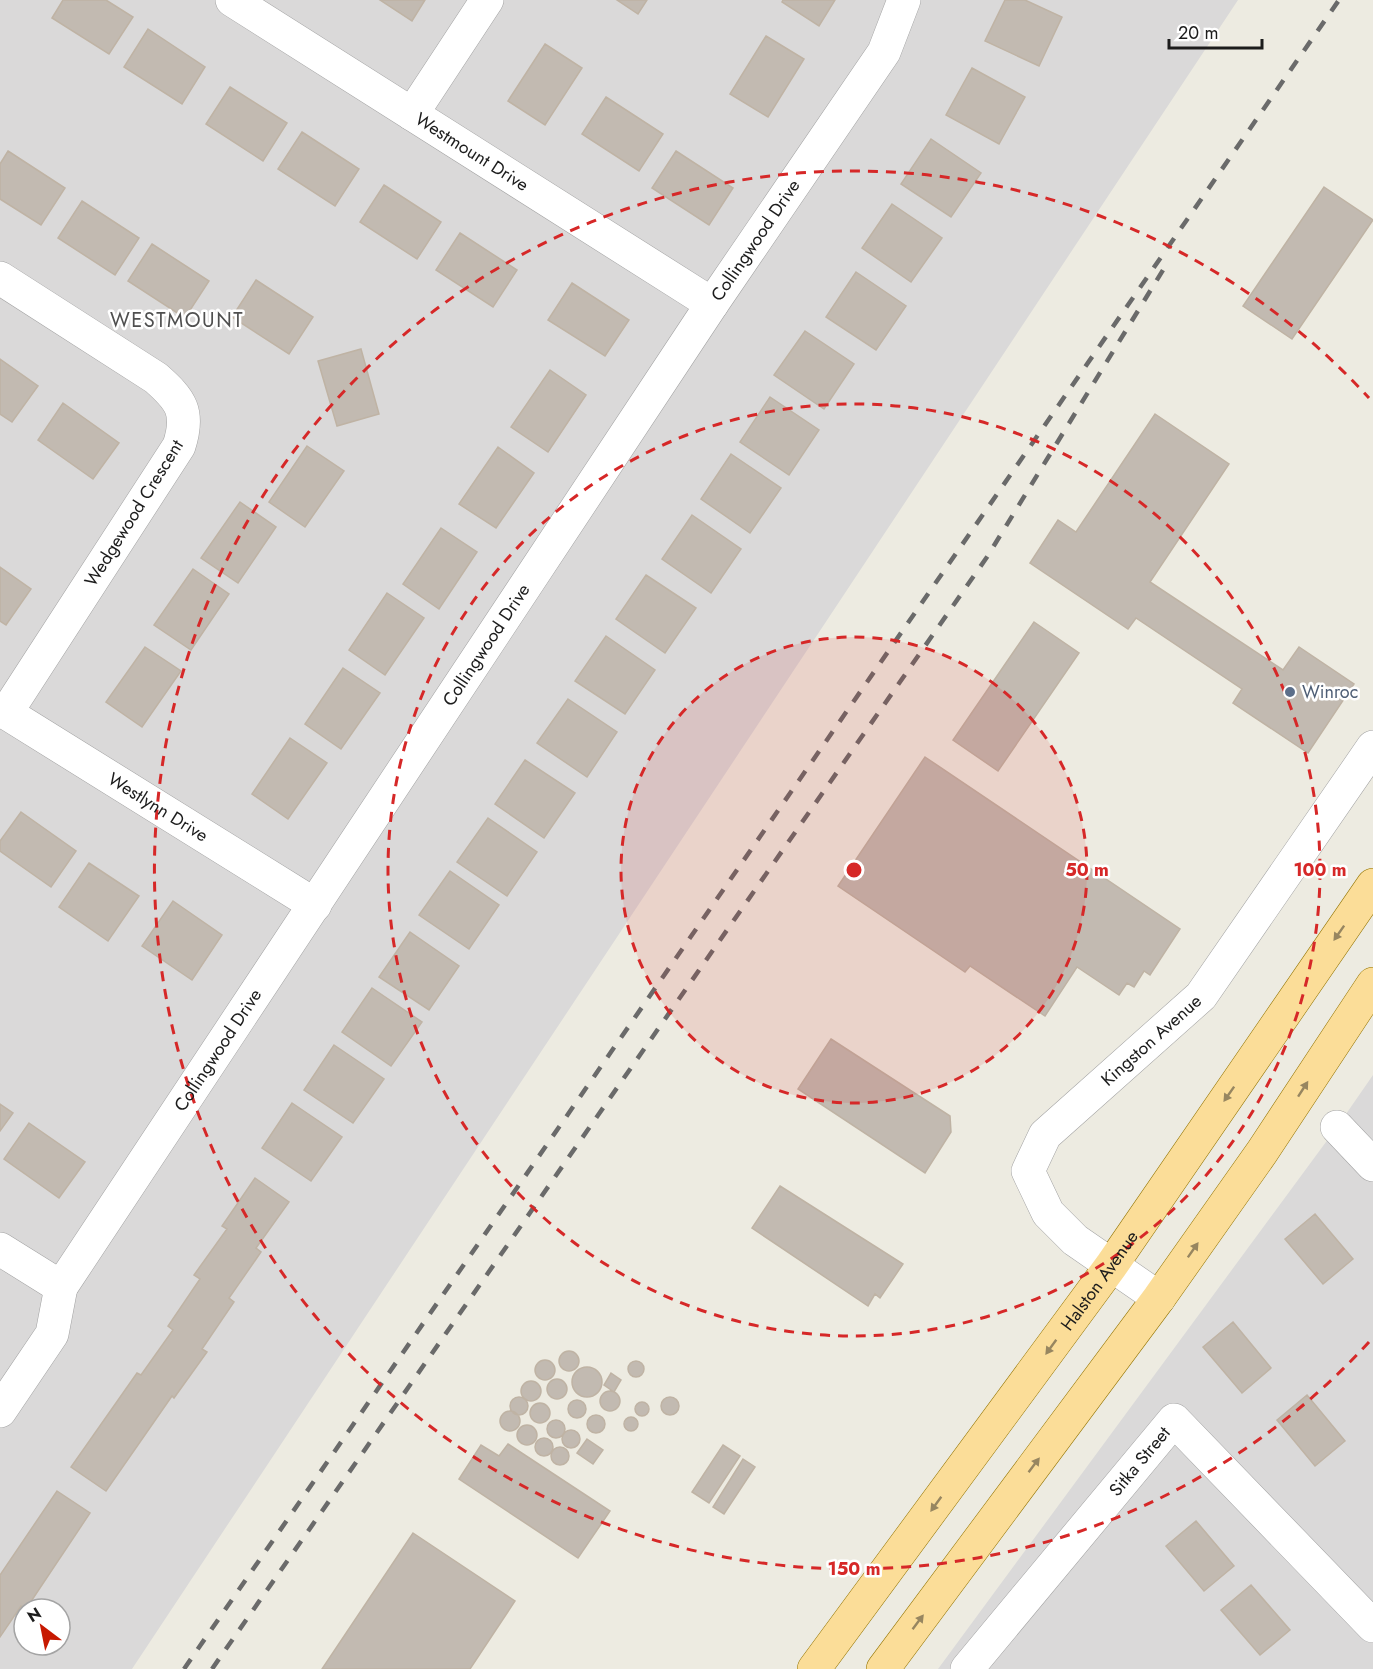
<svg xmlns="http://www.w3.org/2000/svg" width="1373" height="1669" font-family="Jost,sans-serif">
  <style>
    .residential { fill: #dad9d9; fill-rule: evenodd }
    .building { fill: #c2bab1; stroke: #bfb3a4; stroke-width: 1.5 }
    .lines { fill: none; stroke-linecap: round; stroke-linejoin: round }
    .minor-casing { stroke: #a3a3a3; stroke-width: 34 }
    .major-casing { stroke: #937400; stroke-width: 34 }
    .minor { stroke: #fff; stroke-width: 33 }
    .major { stroke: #fbdd98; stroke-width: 33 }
    .rail { stroke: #6a6a6a; stroke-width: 4.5; stroke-dasharray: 12 12; stroke-linecap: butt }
    .oneway { fill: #978660 }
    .ring { fill: none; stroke: #d62828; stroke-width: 3; stroke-dasharray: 10 8 }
    .service-dot { fill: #5c6f8a; stroke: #fff; stroke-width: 2 }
    .labels { text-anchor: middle; stroke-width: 5; stroke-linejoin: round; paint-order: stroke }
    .street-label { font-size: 18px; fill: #1c1c1c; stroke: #fff }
    .service-label { font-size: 18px; fill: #4e5e75; stroke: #fff; text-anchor: start }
    .neighbourhood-label { font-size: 20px; letter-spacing: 1.5px; fill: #4f4f4f; stroke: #fff }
    .centre { fill: #d62828; stroke: #fff; stroke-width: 3 }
    .ring-label { font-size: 18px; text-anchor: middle; font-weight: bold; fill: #d62828; stroke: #fff; stroke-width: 5; stroke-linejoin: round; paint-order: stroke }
  </style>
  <rect width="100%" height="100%" fill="#edebe1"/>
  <!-- residential -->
  <path class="residential" d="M0 0H1238L132 1669H0ZM24 1609H60V1645H24Z
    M1373 1075V1669H938L1337 1127Z"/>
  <!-- building -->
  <path class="building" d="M63 0H106L133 17 109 54 52 18Z
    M380 0H425L412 21Z
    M617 0H647L638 14Z
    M783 0H835L819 26 782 2Z
    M1005 0H1025L1062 17 1039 66 985 41Z
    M148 29 205 67 182 104 124 67Z
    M766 36 804 59 768 117 730 94Z
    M545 44 582 68 545 125 508 101Z
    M972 68 1025 97 999 144 946 115Z
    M230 87 287 123 263 161 206 124Z
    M606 97 663 134 639 171 582 134Z
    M302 132 359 169 335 206 278 169Z
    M931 139 981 173 951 217 901 184Z
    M8 151 65 188 41 225 0 199V164Z
    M676 151 733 188 709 225 652 188Z
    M384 185 441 222 417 259 360 222Z
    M1324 187 1373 220 1292 339 1243 306Z
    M82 201 139 238 115 275 58 238Z
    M892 204 942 238 911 282 862 248Z
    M460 233 517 270 493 307 436 270Z
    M152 244 209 281 185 318 128 281Z
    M856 272 906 306 876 350 826 317Z
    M256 280 313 317 289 354 232 317Z
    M572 283 629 320 605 356 548 320Z
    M805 331 854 364 824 409 774 375Z
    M361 349 379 414 337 426 318 361Z
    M0 359 38 386 12 422 0 414Z
    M550 370 586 395 548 452 511 427Z
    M770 397 819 430 789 475 740 442Z
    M63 403 119 443 93 479 38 440Z
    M1155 414 1229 464 1150 582 1283 670 1299 647 1354 684 1308 753 1233 703 1242 689 1136 618 1128 629 1030 563 1058 520 1076 532Z
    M307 446 344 471 305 527 269 502Z
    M498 447 534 473 496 528 459 504Z
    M731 454 781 488 750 533 701 499Z
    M240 502 276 527 238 583 201 558Z
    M692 515 741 549 711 593 662 559Z
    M441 528 477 552 439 609 403 584Z
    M0 567 31 589 6 625 0 621Z
    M193 569 229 594 191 650 154 625Z
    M646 575 696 608 665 653 616 619Z
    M387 593 424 618 385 675 349 650Z
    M1034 622 1079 653 998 771 953 740Z
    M606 636 655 670 625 714 575 681Z
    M145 647 181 671 142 727 106 702Z
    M343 668 380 693 341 749 305 724Z
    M568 699 617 732 587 777 537 743Z
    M290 738 327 763 288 819 252 794Z
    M925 757 1180 929 1150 975 1144 971 1134 987 1127 983 1119 995 1077 967 1045 1016 970 966 965 972 838 886Z
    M525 760 575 793 544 838 495 804Z
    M21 812 76 851 51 887 0 851V841Z
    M488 818 537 852 507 896 457 862Z
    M89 863 139 896 108 941 59 907Z
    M450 871 499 905 469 949 419 915Z
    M173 901 222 935 192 980 142 946Z
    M410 932 459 966 429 1010 379 977Z
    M372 988 422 1022 391 1066 342 1032Z
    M831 1039 950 1116 951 1132 925 1173 798 1089Z
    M334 1045 384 1079 353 1123 304 1090Z
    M292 1103 342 1137 311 1181 262 1148Z
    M0 1104 13 1113 0 1131Z
    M29 1123 85 1162 59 1198 4 1159Z
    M255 1178 289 1202 256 1248 261 1252 229 1298 234 1302 202 1349 207 1352 174 1398 172 1396 106 1491 71 1467 137 1373 141 1375 173 1330 168 1326 200 1279 194 1275 227 1229 222 1226Z
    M780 1186 903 1264 880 1298 875 1294 868 1306 752 1228Z
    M1315 1214 1353 1259 1323 1284 1285 1239Z
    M1233 1322 1271 1368 1242 1393 1203 1347Z
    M559 1361a10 10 0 1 1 20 0a10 10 0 1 1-20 0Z
    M535 1370a10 10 0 1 1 20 0a10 10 0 1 1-20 0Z
    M628 1369a8 8 0 1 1 16 0a8 8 0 1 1-16 0Z
    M572 1382a15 15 0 1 1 30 0a15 15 0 1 1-30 0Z
    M611 1373 621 1380 614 1392 604 1385Z
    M547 1389a10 10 0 1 1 20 0a10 10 0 1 1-20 0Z
    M521 1391a10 10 0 1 1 20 0a10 10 0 1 1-20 0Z
    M600 1401a10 10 0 1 1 20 0a10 10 0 1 1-20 0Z
    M1307 1395 1345 1441 1315 1466 1277 1420Z
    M510 1406a9 9 0 1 1 18 0a9 9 0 1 1-18 0Z
    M661 1406a9 9 0 1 1 18 0a9 9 0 1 1-18 0Z
    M568 1409a9 9 0 1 1 18 0a9 9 0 1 1-18 0Z
    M635 1409a7 7 0 1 1 14 0a7 7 0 1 1-14 0Z
    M530 1413a10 10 0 1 1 20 0a10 10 0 1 1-20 0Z
    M500 1421a10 10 0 1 1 20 0a10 10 0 1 1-20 0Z
    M587 1424a9 9 0 1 1 18 0a9 9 0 1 1-18 0Z
    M624 1424a7 7 0 1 1 14 0a7 7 0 1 1-14 0Z
    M547 1429a9 9 0 1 1 18 0a9 9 0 1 1-18 0Z
    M517 1435a10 10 0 1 1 20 0a10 10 0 1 1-20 0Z
    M562 1439a9 9 0 1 1 18 0a9 9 0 1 1-18 0Z
    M535 1447a9 9 0 1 1 18 0a9 9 0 1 1-18 0Z
    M587 1439 603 1450 593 1464 577 1453Z
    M508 1444 610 1511 578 1558 459 1479 481 1445 499 1456Z
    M723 1445 740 1456 709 1503 692 1492Z
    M551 1456a9 9 0 1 1 18 0a9 9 0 1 1-18 0Z
    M743 1459 755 1467 724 1514 713 1507Z
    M57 1491 90 1513 26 1609 21 1606 0 1637V1575Z
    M1196 1521 1234 1566 1204 1591 1166 1546Z
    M413 1533 515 1601 470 1669H322Z
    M1251 1585 1290 1630 1260 1655 1221 1610Z"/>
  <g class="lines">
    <defs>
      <g id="minor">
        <path id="s1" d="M232 0 712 304"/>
        <path d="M412 114 487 0"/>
        <path d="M0 278 156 378C181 400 190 412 179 446L6 713"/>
        <path id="s2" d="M0 709 315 905"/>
        <path d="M1337 1127 1373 1165"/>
        <path id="s3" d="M0 1249 61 1287 712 304 884 52 904 0"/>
        <path id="s4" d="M1159 1298 1075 1240 1048 1213 1028 1171 1045 1135 1201 996 1373 747"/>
        <path d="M0 1411 52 1334 61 1287"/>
        <path id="s5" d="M967 1669 1174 1420 1373 1626"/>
      </g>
      <g id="major">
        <path id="s6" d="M814 1669 1111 1266 1373 885"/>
        <path d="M883 1669 1159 1298 1262 1152 1373 984"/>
      </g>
    </defs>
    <!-- minor casing -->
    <use href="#minor" class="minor-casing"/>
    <!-- major casing -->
    <use href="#major" class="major-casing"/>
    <!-- minor -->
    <use href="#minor" class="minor"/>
    <!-- major -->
    <use href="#major" class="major"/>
    <!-- rail -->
    <path class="rail" d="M184 1669 1339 0
      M212 1669 987 557 1163 270"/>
  </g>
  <!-- one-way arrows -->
  <defs><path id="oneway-solid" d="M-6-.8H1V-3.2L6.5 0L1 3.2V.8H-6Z" transform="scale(1.5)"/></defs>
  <g class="oneway">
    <use href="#oneway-solid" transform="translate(1339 933) rotate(125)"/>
    <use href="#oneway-solid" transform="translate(1303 1089) rotate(-57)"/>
    <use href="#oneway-solid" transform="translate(1229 1094) rotate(125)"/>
    <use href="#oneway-solid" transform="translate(1193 1250) rotate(-55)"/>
    <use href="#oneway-solid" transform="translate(1051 1347) rotate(126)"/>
    <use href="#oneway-solid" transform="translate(1034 1465) rotate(-53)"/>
    <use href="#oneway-solid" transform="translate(936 1504) rotate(126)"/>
    <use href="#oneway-solid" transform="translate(918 1622) rotate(-53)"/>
  </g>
  <!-- distance rings -->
  <circle cx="854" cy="870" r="233" fill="#d62828" fill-opacity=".12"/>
  <g class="ring">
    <circle cx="854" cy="870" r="233"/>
    <circle cx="854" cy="870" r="466"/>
    <path d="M1369 1342A699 699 0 1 1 1369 398"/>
  </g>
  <!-- markers -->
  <circle class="service-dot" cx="1290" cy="692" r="6"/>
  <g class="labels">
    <!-- street labels -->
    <g class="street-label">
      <text dy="6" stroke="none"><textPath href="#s1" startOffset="284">Westmount Drive</textPath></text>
      <text dy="6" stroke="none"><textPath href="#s3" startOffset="1328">Collingwood Drive</textPath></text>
      <text transform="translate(134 513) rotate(-58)" y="6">Wedgewood Crescent</text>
      <text dy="6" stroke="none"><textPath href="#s3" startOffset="842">Collingwood Drive</textPath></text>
      <text dy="6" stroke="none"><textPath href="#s2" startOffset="186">Westlynn Drive</textPath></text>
      <text dy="6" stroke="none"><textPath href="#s4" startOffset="369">Kingston Avenue</textPath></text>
      <text dy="6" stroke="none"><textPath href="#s3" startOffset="356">Collingwood Drive</textPath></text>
      <text dy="6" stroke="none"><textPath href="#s6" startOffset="482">Halston Avenue</textPath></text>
      <text dy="6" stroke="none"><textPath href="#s5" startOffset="270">Sitka Street</textPath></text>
    </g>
    <!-- service labels -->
    <g class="service-label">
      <text x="1302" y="698">Winroc</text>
    </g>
    <!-- neighbourhood labels -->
    <g class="neighbourhood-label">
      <text x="177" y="327">WESTMOUNT</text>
    </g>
  </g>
  <circle cx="854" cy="870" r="9" class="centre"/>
  <g class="ring-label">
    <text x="1087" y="876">50 m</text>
    <text x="1320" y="876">100 m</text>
    <text x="854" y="1575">150 m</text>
  </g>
  <!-- north arrow -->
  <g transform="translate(42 1627) rotate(328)"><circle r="28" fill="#ffffff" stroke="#a4a4a4" stroke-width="1.5"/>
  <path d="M0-4.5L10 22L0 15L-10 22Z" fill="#c71901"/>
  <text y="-9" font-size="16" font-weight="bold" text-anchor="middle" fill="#1c1c1c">N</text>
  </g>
  <!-- scale -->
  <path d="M1169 39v9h93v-9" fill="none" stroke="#1c1c1c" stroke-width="3"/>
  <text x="1178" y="39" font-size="18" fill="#1c1c1c" stroke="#ffffff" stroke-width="4.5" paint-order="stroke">20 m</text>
</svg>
